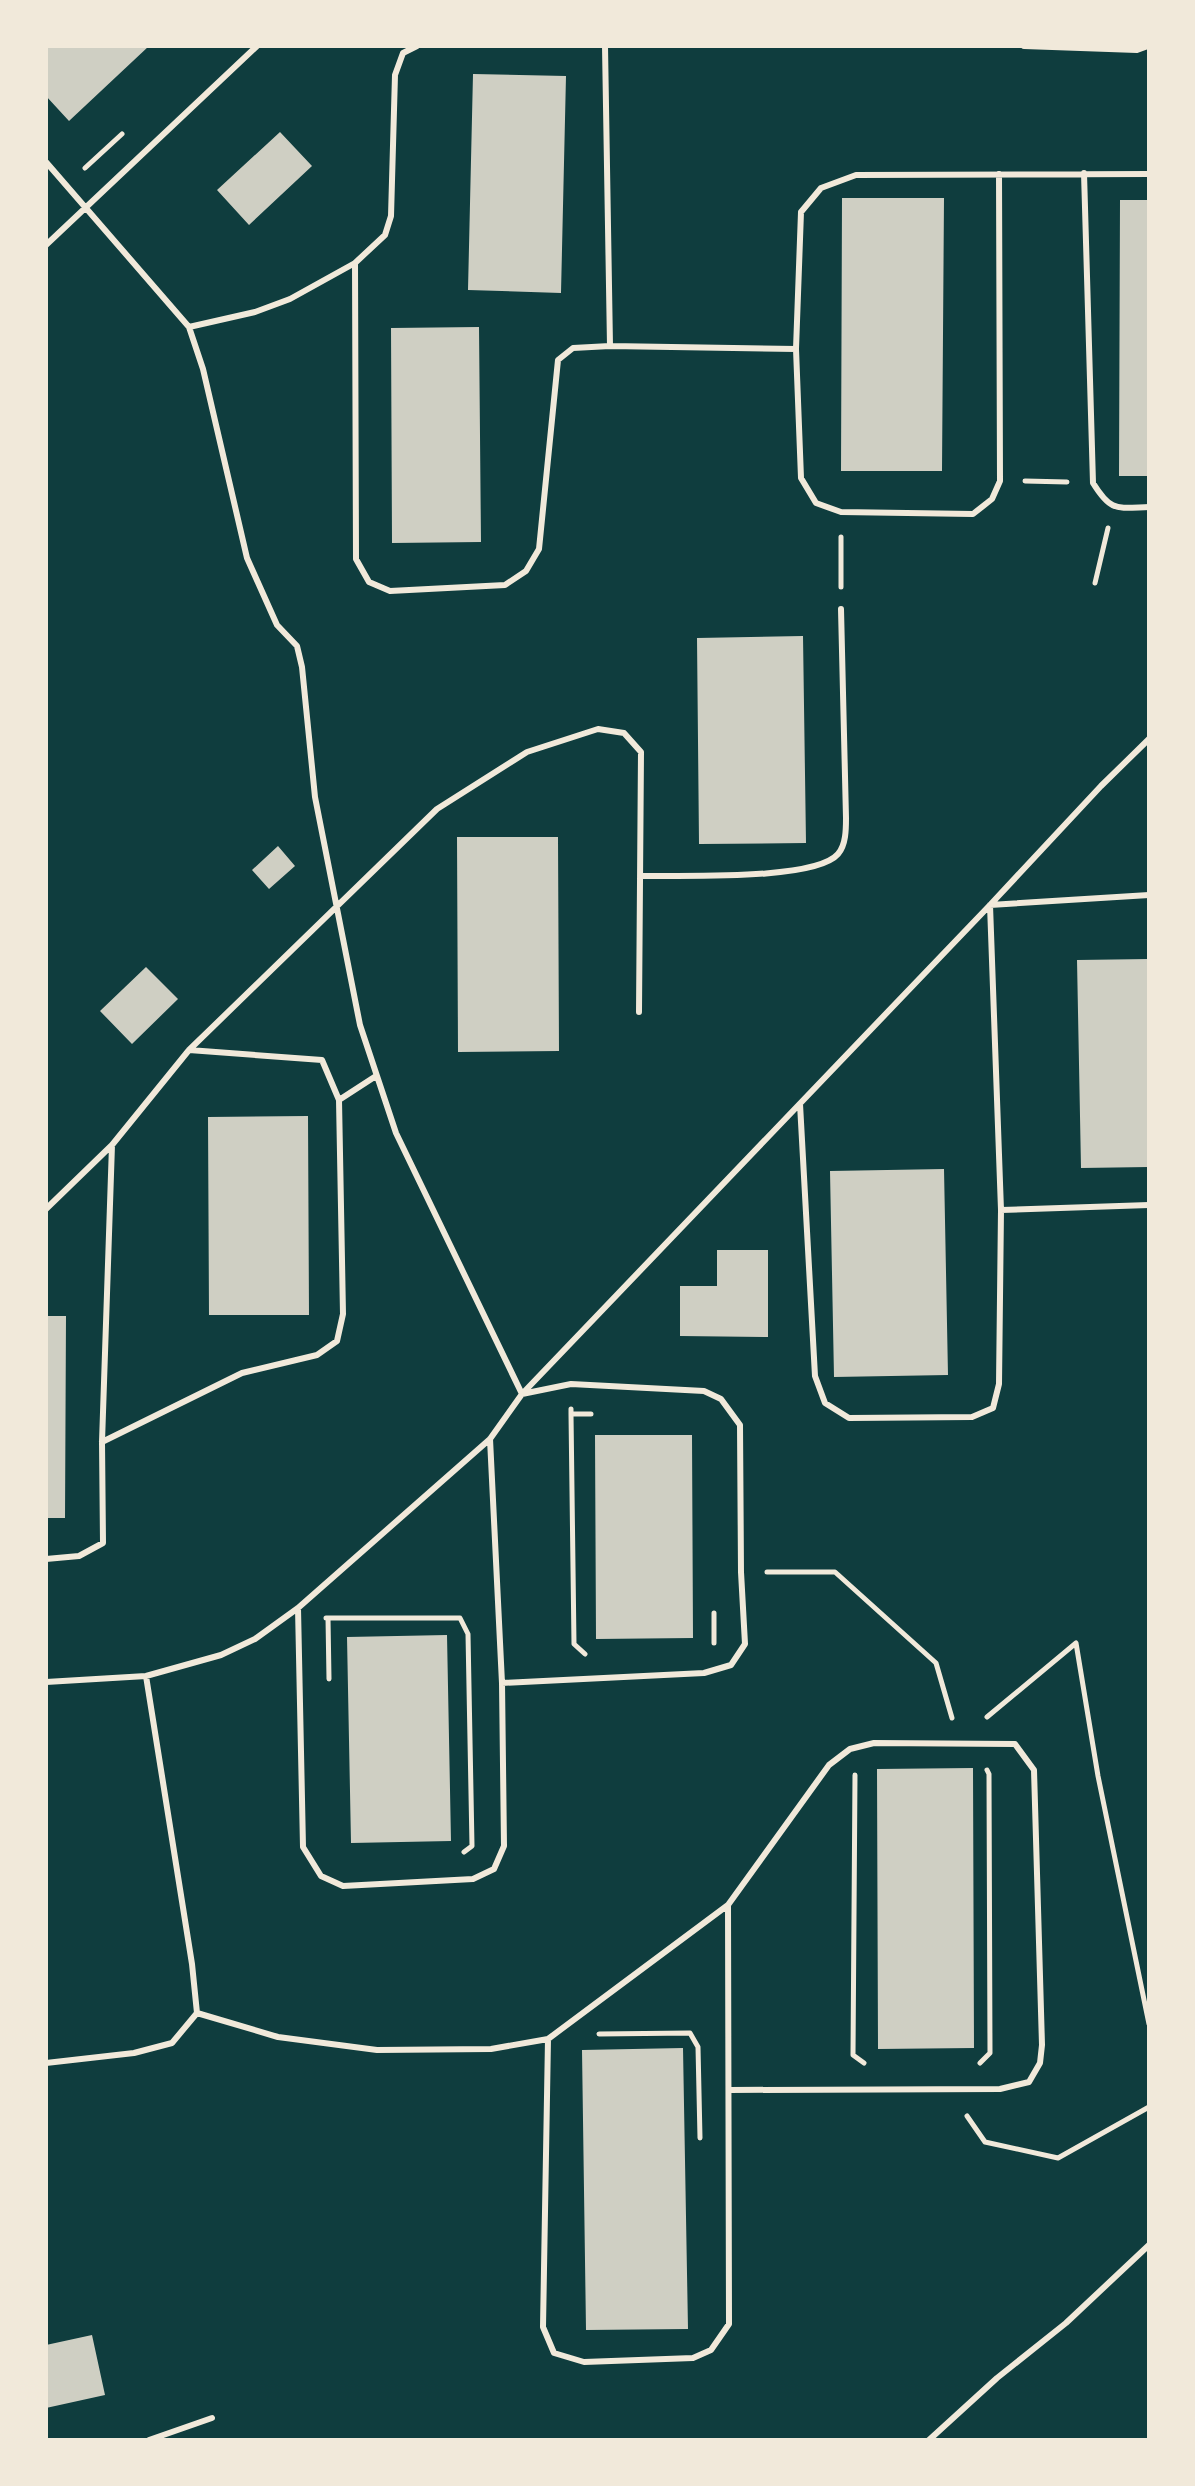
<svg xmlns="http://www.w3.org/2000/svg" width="1195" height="2486" font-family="'PT Serif',serif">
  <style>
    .building { fill: #cfcfc3 }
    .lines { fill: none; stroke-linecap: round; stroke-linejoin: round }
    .path { stroke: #f1e9da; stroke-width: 5 }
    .service { stroke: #f1e9da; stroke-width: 6 }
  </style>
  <rect width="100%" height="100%" fill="#0f3d3e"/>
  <!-- building -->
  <path class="building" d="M46 46H149L69 121 46 96Z
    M473 74 566 76 561 293 468 290Z
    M280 132 312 166 249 225 217 190Z
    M842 198H944L942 471H841Z
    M1120 200H1149V476H1119Z
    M479 327 481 542 392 543 391 328Z
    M803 636 806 843 699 844 697 638Z
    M457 837H558L559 1051 458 1052Z
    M278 846 295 866 269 889 252 870Z
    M1149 959V1167L1081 1168 1077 960Z
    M146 967 178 999 132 1044 100 1011Z
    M308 1116 309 1315H209L208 1117Z
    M944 1169 948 1375 834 1377 830 1171Z
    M717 1250H768V1337L680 1336V1286H717Z
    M46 1316H66L65 1518H46Z
    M595 1435H692L693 1638 596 1639Z
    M447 1635 451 1841 351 1843 347 1637Z
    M973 1768 974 2048 878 2049 877 1769Z
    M683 2048 688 2329 586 2330 582 2050Z
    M92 2335 105 2395 46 2408V2345Z"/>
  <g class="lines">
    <!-- path -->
    <path class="path" d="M85 168 122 134
      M1025 481 1067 482
      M1095 583 1108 528
      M841 587V537
      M571 1409V1414H591
      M571 1414 574 1644 585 1654
      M767 1572H835L936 1663 952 1718
      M326 1618H460L468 1634 472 1846 464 1852
      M328 1618 329 1679
      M714 1643V1613
      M987 1717 1076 1643 1098 1776 1149 2024
      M855 1775 853 2055 864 2063
      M599 2034 690 2033 698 2047 700 2138
      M980 2063 990 2053 989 1774 987 1770
      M967 2116 985 2142 1058 2158 1149 2107"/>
    <!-- service -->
    <path class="service" d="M417 46 403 53 395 75 391 216 385 235 355 263 356 559 369 582 390 591 505 585 526 571 539 549 558 360 573 348 610 346 796 349
      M605 46 610 346
      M1024 46 1137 50 1148 46
      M46 162 189 327
      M1084 173 1093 483C1111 512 1116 508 1149 507
      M999 174 1000 481 992 499 973 514 841 512 816 503 801 478 796 349 801 212 821 188 856 175 1149 174
      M46 245 257 46
      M355 263 290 299 255 312 189 327 203 369 247 558 277 625 297 646 302 667 315 797 360 1025 396 1133 522 1394 571 1384 704 1391 721 1399 740 1425 741 1572 745 1644 731 1665 704 1673 502 1683
      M640 876C679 875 815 881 838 854 846 845 846 829 846 818L841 609
      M339 1100 376 1076
      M800 1104 815 1376 825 1403 849 1418 972 1417 993 1408 999 1384 1001 1210 990 905 1149 895
      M46 1209 112 1145 189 1050 437 809 527 752 598 729 624 733 641 752 639 1012
      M1001 1210 1149 1205
      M102 1442 242 1373 317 1355 337 1341 343 1314 339 1100 322 1060 189 1050
      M46 1559 79 1556 103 1543 102 1442 112 1145
      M298 1608 303 1847 321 1876 343 1886 473 1879 494 1869 504 1846 502 1683 490 1439
      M146 1676 192 1964 197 2013 278 2037 377 2050 491 2049 548 2039 728 1905 829 1765 850 1749 874 1743 1015 1744 1034 1770 1042 2045 1040 2063 1029 2082 1000 2089 730 2090
      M46 1682 146 1676 221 1655 255 1639 298 1608 490 1439 522 1394 990 905 1101 786 1149 739
      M548 2039 543 2327 554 2353 584 2362 693 2358 711 2350 729 2324 728 1905
      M46 2063 134 2053 172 2043 197 2013
      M149 2440 212 2418
      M929 2440 997 2378 1066 2323 1149 2245"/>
  </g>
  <!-- border -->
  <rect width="1195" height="2486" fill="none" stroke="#f1e9da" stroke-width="96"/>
</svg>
